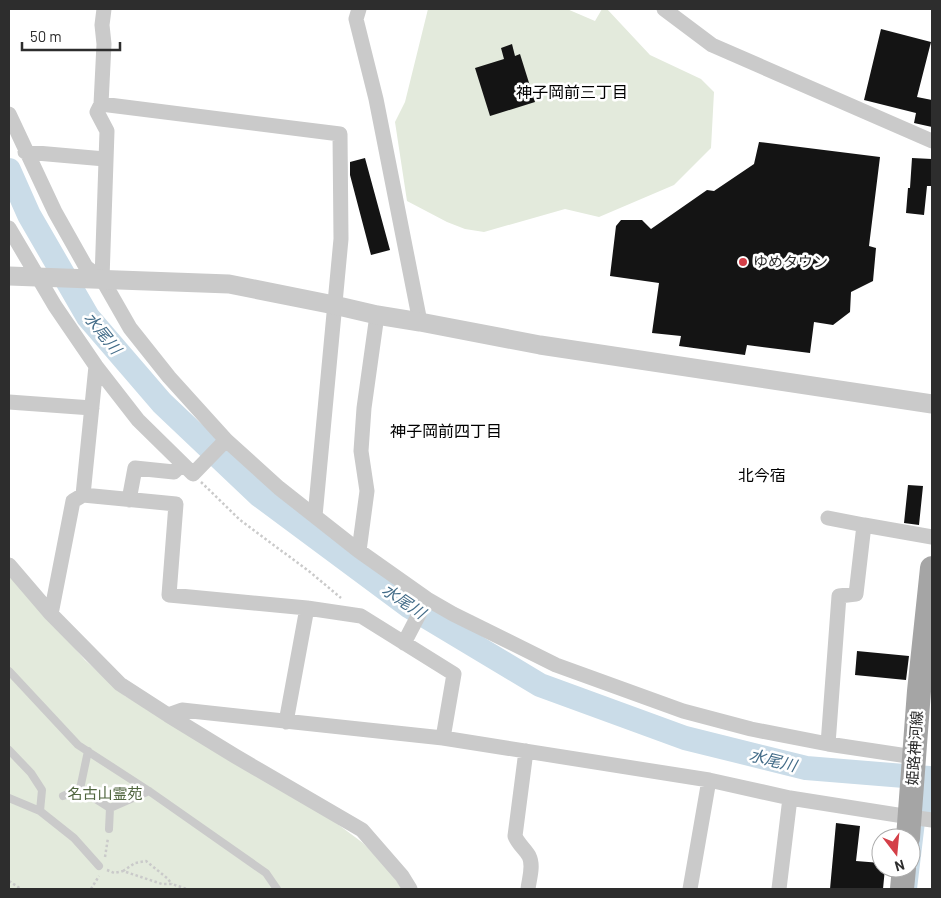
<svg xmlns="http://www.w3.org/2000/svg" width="941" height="898" font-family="Barlow,'Noto Sans JP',sans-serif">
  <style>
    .green { fill: #e3eadc }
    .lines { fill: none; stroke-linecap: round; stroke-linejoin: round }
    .stream { stroke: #cadce8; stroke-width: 4 }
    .river { stroke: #cadce8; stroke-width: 24 }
    .building { fill: #141414 }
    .path { stroke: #cacaca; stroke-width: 2.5; stroke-dasharray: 2.5 2.5; stroke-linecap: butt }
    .service { stroke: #cacaca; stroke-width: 8 }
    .minor { stroke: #cacaca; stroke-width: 15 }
    .tertiary { stroke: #cacaca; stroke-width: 19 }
    .primary { stroke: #a5a5a5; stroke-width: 24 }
    .poi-dot { fill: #d43f48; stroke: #fff; stroke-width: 2 }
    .labels { text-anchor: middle; stroke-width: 5; stroke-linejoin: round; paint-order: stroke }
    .poi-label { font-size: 15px; fill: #2d2d2d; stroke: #fff; text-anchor: start }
    .street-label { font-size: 15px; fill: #2d2d2d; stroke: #fff }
    .park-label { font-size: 15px; fill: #50653f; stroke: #fff }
    .neighbourhood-label { font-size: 16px; fill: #000; stroke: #fff }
    .water-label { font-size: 16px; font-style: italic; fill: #436c88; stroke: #fff }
  </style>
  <rect width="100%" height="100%" fill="#fff"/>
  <!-- green -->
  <path class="green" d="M428 9H567L595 21 602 9H607L650 55 701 79 714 92 711 148 674 185 599 217 565 209 484 232 465 229 447 222 407 201 395 122 405 102Z
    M9 572 85 660 125 696 308 802 363 843 389 870 402 889H9Z"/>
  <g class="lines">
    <!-- stream -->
    <path class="stream" d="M924 815 926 803
      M915 889 923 822"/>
    <!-- river -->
    <path class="river" d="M9 170 29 215 88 317 162 403 259 495 410 607 540 685 685 738 806 768 929 778 926 803 932 804"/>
  </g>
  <!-- building -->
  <path class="building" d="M881 29 931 42 917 97 932 100V127L914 123 916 113 864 100Z
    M512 44 515 56 520 54 535 102 490 116 475 68 504 59 501 48Z
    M759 142 880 157 869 246 876 248 873 281 851 292 850 312 833 325 814 322 810 353 747 345 745 355 679 346 681 336 652 333 659 283 610 276 616 226 621 220H642L651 229 707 190 714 191 754 164Z
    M365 158 390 250 371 255 350 175V162Z
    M912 158 932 159V186H927L924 215 906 213 908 188H910Z
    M908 485 923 486 919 525 904 523Z
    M857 651 909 656 906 680 855 675Z
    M836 823 860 826 856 861 881 863V868H885L883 889H830Z"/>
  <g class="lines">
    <!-- path -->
    <path class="path" d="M201 482 240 520 310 572 341 598
      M105 857 108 838
      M107 870 114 873 123 871 162 884H172L187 889
      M123 871 135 863 146 861 167 878 172 884
      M9 881 21 889
      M91 889 99 876"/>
    <!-- service -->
    <path class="service" d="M9 671 78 745 149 791 266 873 277 889
      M9 750 31 773 42 790 40 811 74 838 99 866
      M88 751 80 789 110 808 149 791
      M63 796 80 789
      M9 798 40 811
      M109 829 110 808"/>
    <!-- minor -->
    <path class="minor" d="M359 9 356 19 376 99 420 322
      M664 9 712 45 932 141
      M101 104 340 134 341 239 315 516
      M9 114 55 212 86 267 102 279 130 328 169 377 226 440 279 488 359 551 427 599 453 614 556 665 683 711 751 729 828 744 914 757
      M25 152 105 159
      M9 228 55 306 96 366 138 420 193 474 226 440
      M102 279 107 131 97 112 101 104 104 44 102 25 104 9
      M9 402 92 408
      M83 495 96 366
      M129 500 135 468 174 472 182 464
      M828 518 864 525
      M359 551 367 491 361 451 364 408 377 315
      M9 565 51 614 120 684 168 715 235 756 362 830 402 876 410 889
      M51 614 73 501 83 495 176 504 169 595 307 608 361 616 454 674 443 738
      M404 643 427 599
      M168 715 182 710 443 738 709 780 790 798 910 817 932 820
      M286 722 307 608
      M828 744 839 596 856 594 864 525 932 537
      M526 751 515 836C518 844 525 849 529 856 534 866 529 879 528 889
      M690 889 709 780
      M779 889 790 798"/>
    <!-- tertiary -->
    <path class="tertiary" d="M9 276 229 284 334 305 377 315 420 322 540 345 932 404"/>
    <!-- primary -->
    <path class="primary" d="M908 838 919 691 932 568
      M902 889 904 868"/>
  </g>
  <!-- markers -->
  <circle class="poi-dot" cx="743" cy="262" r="5"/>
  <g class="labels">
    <!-- poi labels -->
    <g class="poi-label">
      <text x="753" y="267">ゆめタウン</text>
    </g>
    <!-- street labels -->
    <g class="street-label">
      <text transform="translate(915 748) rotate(-86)" y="5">姫路神河線</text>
    </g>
    <!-- park labels -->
    <g class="park-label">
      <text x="105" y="799">名古山霊苑</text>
    </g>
    <!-- neighbourhood labels -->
    <g class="neighbourhood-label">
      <text x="572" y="98">神子岡前三丁目</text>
      <text x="446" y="437">神子岡前四丁目</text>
      <text x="762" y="481">北今宿</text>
    </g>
    <!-- water labels -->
    <g class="water-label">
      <text transform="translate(103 333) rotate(51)" y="6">水尾川</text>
      <text transform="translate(404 601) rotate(34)" y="6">水尾川</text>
      <text transform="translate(773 760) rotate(14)" y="6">水尾川</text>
    </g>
  </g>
  <!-- border -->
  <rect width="941" height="898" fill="none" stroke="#2d2d2d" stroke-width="20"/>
  <!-- north arrow -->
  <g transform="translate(896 853) rotate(164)"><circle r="24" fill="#ffffff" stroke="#ababab"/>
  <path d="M0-4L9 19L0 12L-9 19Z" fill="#d43f48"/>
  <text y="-8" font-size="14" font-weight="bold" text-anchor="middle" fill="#2d2d2d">N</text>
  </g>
  <!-- scale -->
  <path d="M22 42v8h98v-8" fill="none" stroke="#2d2d2d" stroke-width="2.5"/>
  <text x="30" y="42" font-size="15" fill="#2d2d2d" stroke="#ffffff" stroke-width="4" paint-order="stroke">50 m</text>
</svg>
